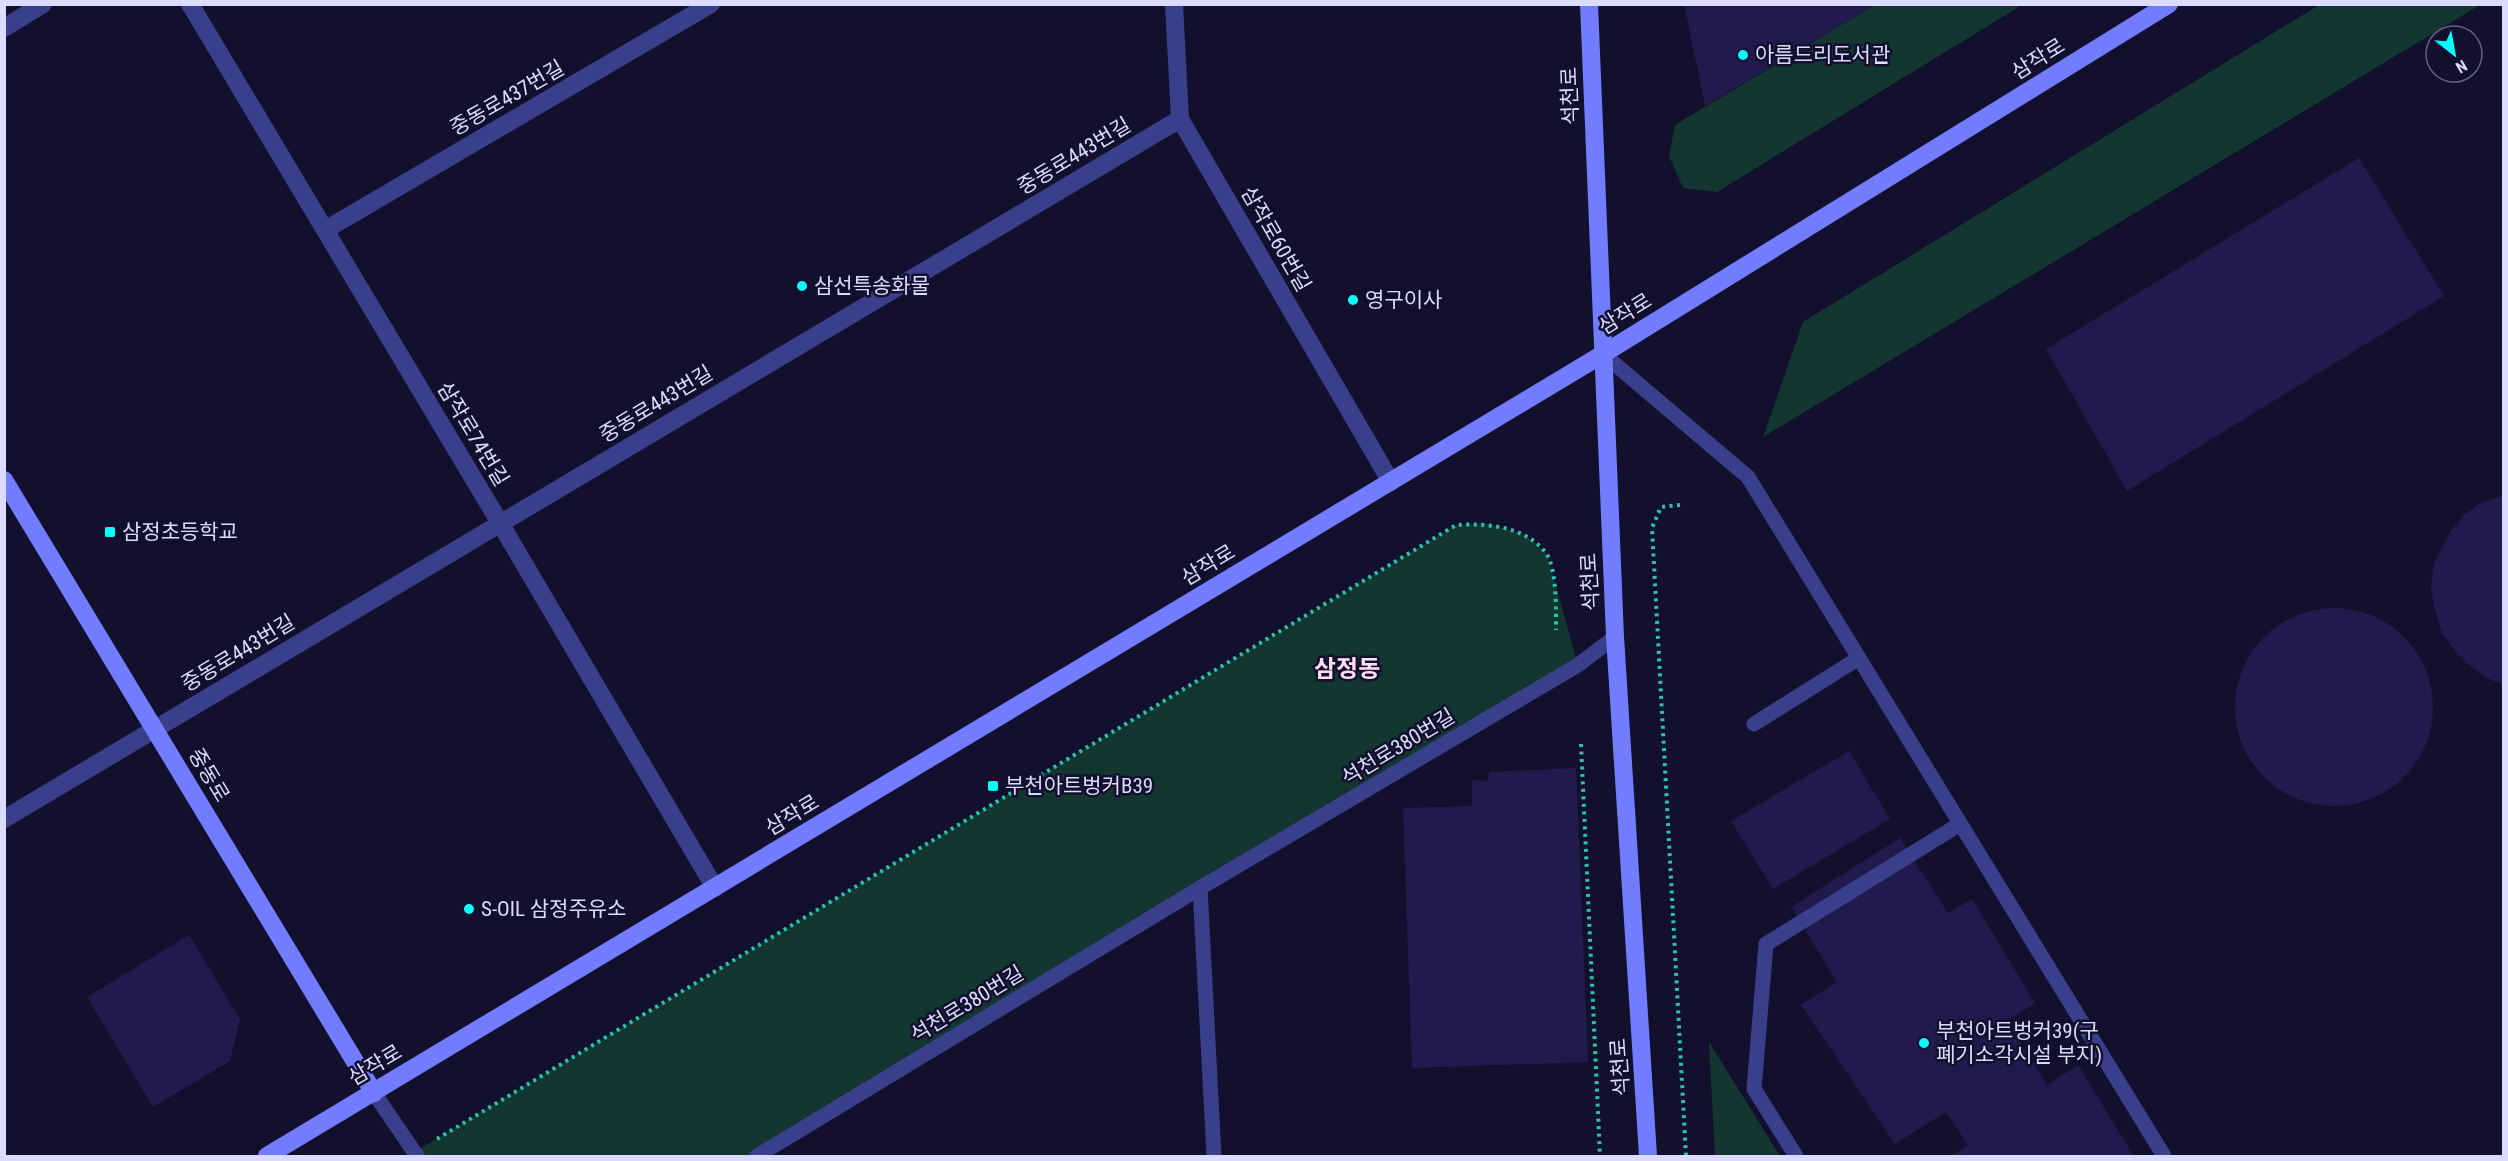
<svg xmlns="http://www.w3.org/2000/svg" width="2508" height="1161" font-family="'Roboto Condensed','Noto Sans KR',sans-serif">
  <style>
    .green { fill: #133631 }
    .building { fill: #211b4d }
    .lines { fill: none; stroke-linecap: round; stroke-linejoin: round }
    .path { stroke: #2cc2aa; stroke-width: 4; stroke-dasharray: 3 4.5; stroke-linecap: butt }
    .lane { stroke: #3a3f8c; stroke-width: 15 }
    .street { stroke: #3a3f8c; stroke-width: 18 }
    .secondary { stroke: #727cff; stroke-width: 18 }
    .poi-dot { fill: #07feff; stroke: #12102c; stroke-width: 2 }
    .labels { text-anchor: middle; stroke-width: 5; stroke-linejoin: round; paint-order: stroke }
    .poi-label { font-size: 21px; fill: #dbdbff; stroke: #12102c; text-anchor: start }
    .street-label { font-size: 21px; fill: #dbdbff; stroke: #12102c }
    .quarter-label { font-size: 24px; font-weight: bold; fill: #ffddf6; stroke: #12102c }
  </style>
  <rect width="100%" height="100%" fill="#12102c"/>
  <!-- green -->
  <path class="green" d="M1876 4 2022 5 1717 192 1683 188 1669 156 1675 125Z
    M2319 5H2480L1763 437 1803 322Z
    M1484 523 1524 534 1547 554 1578 665 759 1156H408L1456 525Z
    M1709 1042 1780 1156H1715Z"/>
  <!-- building -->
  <path class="building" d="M1684 4H1876L1705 106Z
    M2359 158 2444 296 2127 491 2046 349Z
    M2504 495V685L2487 678 2471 667 2455 651 2442 633 2434 606 2431 588 2434 563 2450 532 2464 515 2479 504Z
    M2235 707a99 99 0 1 1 198 0a99 99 0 1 1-198 0Z
    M1849 751 1890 819 1773 889 1731 821Z
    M1576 768 1588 1062 1412 1068 1403 808 1472 806V780L1488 781 1489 772Z
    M1900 838 1948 913 1972 899 2035 1003 2007 1021 2047 1085 2078 1065 2134 1156H1951L1968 1145 1946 1112 1895 1144 1801 1005 1837 982 1791 907Z
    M189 935 240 1019 230 1061 153 1107 87 997Z"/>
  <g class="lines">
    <!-- path -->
    <path class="path" d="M1680 505 1661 507 1652 528 1686 1156
      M1581 744 1600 1156
      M437 1139 1456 525C1487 523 1525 526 1546 553 1557 568 1556 611 1556 630"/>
    <!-- lane -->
    <path class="lane" d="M1603 354 1748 477 2164 1156
      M1754 724 1859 658
      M1200 888 1214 1156
      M374 1093 417 1156
      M757 1156 1200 888 1578 665 1615 637
      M1796 1156 1754 1089 1766 944 1960 824"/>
    <!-- street -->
    <path class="street" d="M190 4 500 523 715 888
      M1174 4 1180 119 1391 482
      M4 28 43 4
      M325 230 711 4
      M4 819 1180 119"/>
    <!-- secondary -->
    <path class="secondary" d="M1589 4 1615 637 1648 1156
      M4 480 374 1093
      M267 1156 1603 354 2169 4"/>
  </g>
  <!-- markers -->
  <g class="poi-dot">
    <circle cx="1743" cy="55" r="6"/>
    <circle cx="802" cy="286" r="6"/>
    <circle cx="1353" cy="300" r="6"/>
    <rect x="104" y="526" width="12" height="12" rx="3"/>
    <rect x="987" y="780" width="12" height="12" rx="3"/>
    <circle cx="469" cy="909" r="6"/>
    <circle cx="1924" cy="1043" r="6"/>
  </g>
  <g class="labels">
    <!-- poi labels -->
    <g class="poi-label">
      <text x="1755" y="62">아름드리도서관</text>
      <text x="814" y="293">삼선특송화물</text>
      <text x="1365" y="307">영구이사</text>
      <text x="122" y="539">삼정초등학교</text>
      <text x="1005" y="793">부천아트벙커B39</text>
      <text x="481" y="916">S-OIL 삼정주유소</text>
      <text x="1936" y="1038">부천아트벙커39(구<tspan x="1936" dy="24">폐기소각시설 부지)</tspan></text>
    </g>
    <!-- street labels -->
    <g class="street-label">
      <text transform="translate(2038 59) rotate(-32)" y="7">삼작로</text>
      <text transform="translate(1570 96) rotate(-92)" y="7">석천로</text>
      <text transform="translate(507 98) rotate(-30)" y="7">중동로437번길</text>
      <text transform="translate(1074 156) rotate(-31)" y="7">중동로443번길</text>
      <text transform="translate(1276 239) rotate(60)" y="7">삼작로60번길</text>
      <text transform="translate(1625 314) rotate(-32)" y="7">삼작로</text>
      <text transform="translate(656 404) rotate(-31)" y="7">중동로443번길</text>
      <text transform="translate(473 434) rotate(59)" y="7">삼작로74번길</text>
      <text transform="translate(1208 565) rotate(-31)" y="7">삼작로</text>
      <text transform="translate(1590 582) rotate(-93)" y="7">석천로</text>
      <text transform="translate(238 653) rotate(-31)" y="7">중동로443번길</text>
      <text transform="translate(1398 747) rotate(-31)" y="7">석천로380번길</text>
      <text transform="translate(209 775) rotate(59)" y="7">중동로</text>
      <text transform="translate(792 815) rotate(-31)" y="7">삼작로</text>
      <text transform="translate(967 1004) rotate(-31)" y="7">석천로380번길</text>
      <text transform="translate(375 1065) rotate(-31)" y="7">삼작로</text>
      <text transform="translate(1620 1067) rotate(-94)" y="7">석천로</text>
    </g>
    <!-- quarter labels -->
    <g class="quarter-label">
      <text x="1347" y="677">삼정동</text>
    </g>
  </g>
  <!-- border -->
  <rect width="2508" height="1161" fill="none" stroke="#dbdbff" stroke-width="12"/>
  <!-- north arrow -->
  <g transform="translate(2454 54) rotate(149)"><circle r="28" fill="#12102c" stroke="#626180" stroke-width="1.5"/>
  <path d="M0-4.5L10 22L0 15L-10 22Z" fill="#07feff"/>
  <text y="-9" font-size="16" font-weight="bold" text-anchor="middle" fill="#dbdbff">N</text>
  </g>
</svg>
